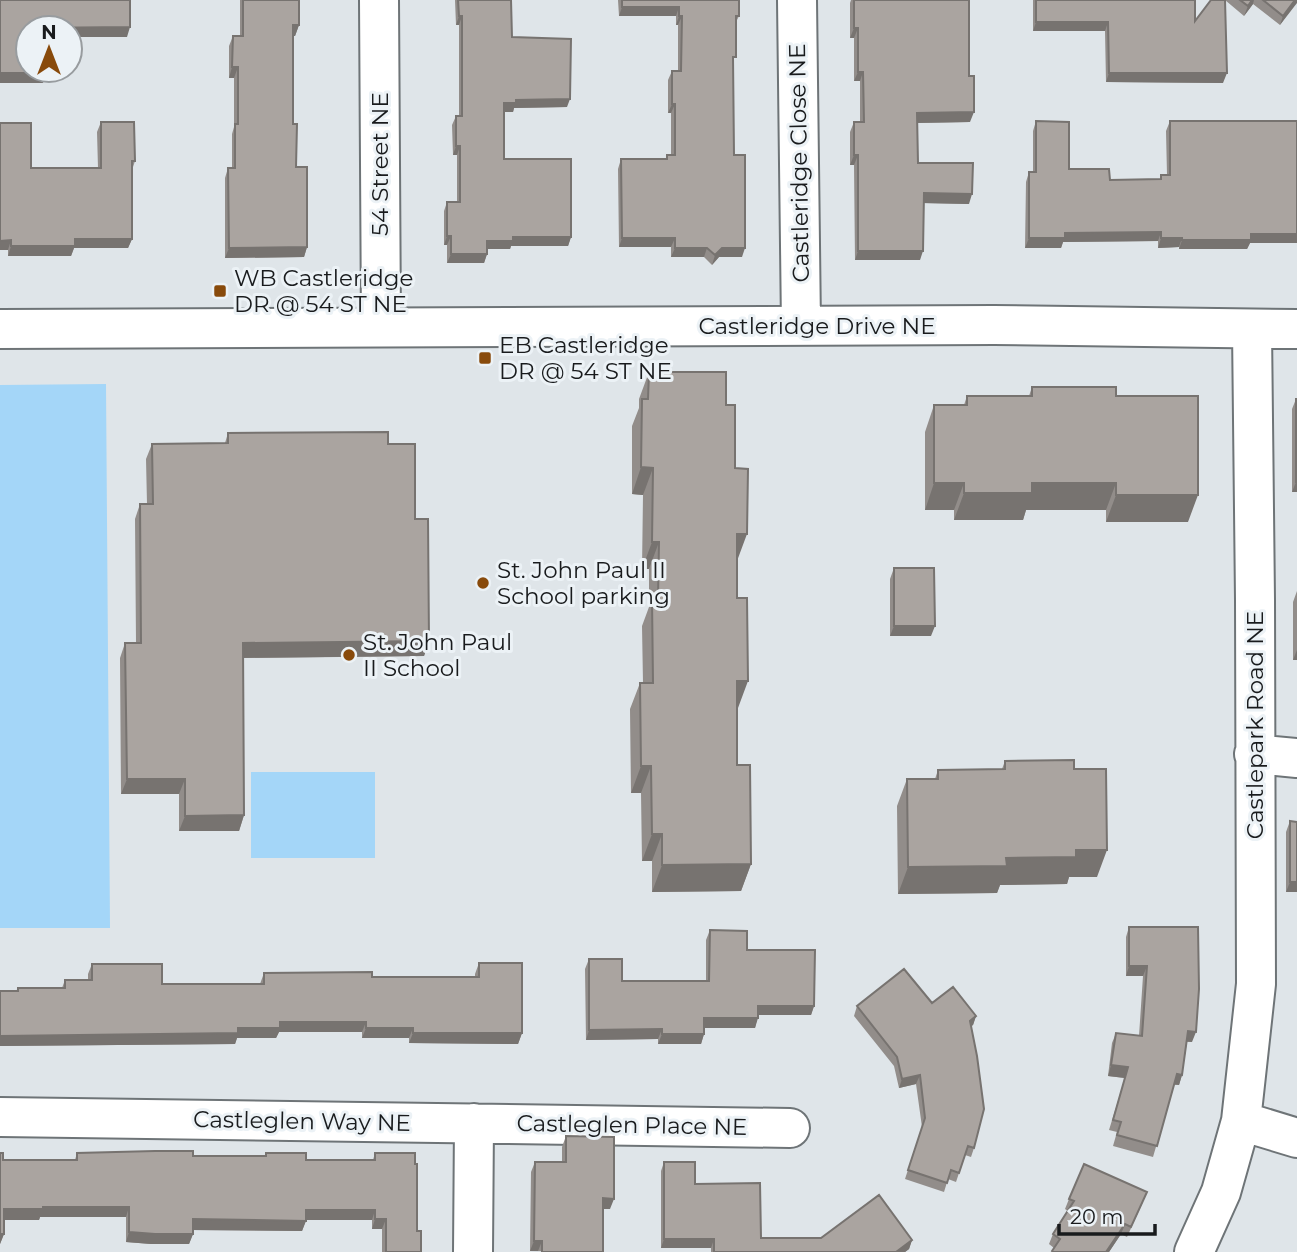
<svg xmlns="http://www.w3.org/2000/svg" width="1297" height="1252" font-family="Montserrat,sans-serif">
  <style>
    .green { fill: #a4d6f8 }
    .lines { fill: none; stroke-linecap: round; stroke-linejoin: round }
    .minor-casing { stroke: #6e7477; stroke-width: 42 }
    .minor { stroke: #fff; stroke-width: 38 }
    .wall { fill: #928d8a }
    .shaded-wall { fill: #777370 }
    .building { fill: #aaa4a0; stroke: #777370; stroke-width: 2 }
    .poi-dot { fill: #884a0b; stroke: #ecf2f6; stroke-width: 2.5 }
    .labels { text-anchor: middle; stroke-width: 6; stroke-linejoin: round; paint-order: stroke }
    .street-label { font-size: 23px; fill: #191b1d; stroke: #ecf2f6 }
    .poi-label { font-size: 23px; fill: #191b1d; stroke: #ecf2f6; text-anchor: start }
  </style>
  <rect width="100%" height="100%" fill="#dfe5e9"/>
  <!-- green -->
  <path class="green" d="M106 384 110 928H0V385Z
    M251 772H375V858H251Z"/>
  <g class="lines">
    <defs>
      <path id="minor" d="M379 0 381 327
        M797 0 801 326
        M0 329 994 325 1297 329
        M1254 754 1297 758
        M0 1117 790 1128
        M1241 1121 1297 1138
        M473 1252 474 1123
        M1194 1252 1221 1192 1241 1121 1256 984 1255 600 1252 329"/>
    </defs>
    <!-- minor casing -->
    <use href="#minor" class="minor-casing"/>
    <!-- minor -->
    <use href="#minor" class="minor"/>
  </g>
  <!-- wall -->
  <path class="wall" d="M240 0H299V25L295 36H293V124L296 167 307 247 304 257 225 258V178L228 168H232V134L234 127V78H229V46L233 36H240Z
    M455 0H511L512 37 567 107 514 108 513 112H504V159L571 237 568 246H511L510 249H487V254L484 263H447V245H444V211L447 202H457V155H453L452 125 456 116H459V25H456Z
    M618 0H739V16L736 22 733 66 734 155 742 257H719L712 265 704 257H671V247H619L618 169 621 159H666L667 155H671V113H668V80L672 71H678V25H676V16H619Z
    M851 0H969L970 122 917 123 918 163 969 204 924 203 920 260H855L854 165H850V132L854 122H860V81H854V38H850V3Z
    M1033 0H1195V21L1211 0H1297L1280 25 1253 4 1244 16 1225 0 1223 83 1106 82 1105 31H1033Z
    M1036 121 1069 169 1110 180 1160 179 1161 175H1167L1166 131 1170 121 1297 243H1250L1247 249H1179V247L1158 248V241L1063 242 1061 248H1025L1026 182 1029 172H1033V131Z
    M101 122 135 161 132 170V239L128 248H74L71 256H8V250H0V123L31 168H98L97 132Z
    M649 372 726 405 735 468 737 561V765L751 864 741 891 652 892V861H642L641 793H631L630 709 640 683H643L642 626 649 607V569H642L643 495 632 494V426L639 408V399Z
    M1032 387 1116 396 1188 522H1106V510H1026L1023 520H954V510H925V432L934 405H964L967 396H1029Z
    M1296 399 1297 492H1292V409Z
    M228 433 388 444 415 519 429 641 424 656 243 658 244 815 239 831H179V794H121L120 658 125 643H136L135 519 140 504H147L146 459 152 444 225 443Z
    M894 568 931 636H890V579Z
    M1297 591V660H1293V602Z
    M1005 761 1074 769 1097 877H1069L1067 884 1000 885 997 893 898 894 897 806 907 779H935L938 770 1002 769Z
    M1290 821 1297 822V892H1286V832Z
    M1129 927 1192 1042H1187L1182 1075 1179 1085H1174L1153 1157 1113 1146 1117 1132 1109 1130 1125 1078 1108 1076 1112 1043 1116 1033 1139 1036 1143 976H1126V937Z
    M710 930 747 950 814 1006 811 1015H758L755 1028H704V1034L701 1044H658V1039L586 1040 585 969 589 959 622 981H706V940Z
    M479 963 522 1033 518 1044 409 1043V1038H362V1032H279L276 1038H237L235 1044 0 1046V991H16L18 988H62L65 980H88V974L92 964 162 984H260L264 973 372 977H475V974Z
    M932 1003 976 1016 973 1025 971 1026 974 1148 971 1157 965 1155 956 1182 948 1179 944 1192 905 1179 922 1127 916 1084 899 1088 894 1066 854 1016 857 1006Z
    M566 1136 610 1209H603V1252L530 1251 531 1172 535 1162H562V1147Z
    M0 1153 3 1160H75L77 1153 193 1156H265L266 1153 306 1160H373L375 1153 417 1231 421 1252H382V1229H372V1220H306L302 1231 193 1230V1234L189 1244H151L126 1242V1217H40L39 1220H4V1234L0 1244Z
    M664 1162 695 1184 761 1238 912 1240 909 1249 905 1252H711V1248H661V1171Z
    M1069 1199 1143 1202 1127 1237 1121 1234 1109 1252H1052L1054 1248 1049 1244 1053 1234 1068 1211 1065 1209Z"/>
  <!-- shaded-wall -->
  <path class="shaded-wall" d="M1252 0H1254L1253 4 1244 16 1248 6Z
    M1295 0H1297V3L1280 25 1283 16Z
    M622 7H679L676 16H619Z
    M459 16H462L459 25H456Z
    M679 16H682L678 25H676Z
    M1036 22H1108L1105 31H1033Z
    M293 25H299L295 36H289Z
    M46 27H130L127 37H70V28Z
    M854 28H858L854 38H850Z
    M232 67H238L234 78H229Z
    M858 72H863L860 81H854Z
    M0 73H46L43 83H0Z
    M1109 73H1227L1223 83 1106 82Z
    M570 99 567 107 514 108 513 112H501L504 103 516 100Z
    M672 104H675L671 113H668Z
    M974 112 970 122 914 123 917 113Z
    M456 146H460L457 155H453Z
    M854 155H858L854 165H850Z
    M924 193 972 194 969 204 921 203Z
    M1161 232 1158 241 1063 242 1061 248H1025L1029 238 1065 233Z
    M1251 234H1297V243H1250L1247 249H1179L1182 240Z
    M447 236H451L447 245H444Z
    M513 237H571L568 246H511L510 249H484L487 241Z
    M622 238H675L671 247H619Z
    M1161 238H1182L1179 247 1158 248Z
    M75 239H132L128 248H74L71 256H8L11 246Z
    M11 240 8 250H0V241Z
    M307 247 304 257 225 258 229 248Z
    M675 248H707L704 257H671Z
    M722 248H745L742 257H719L712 265 715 255Z
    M858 251H923L920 260H855Z
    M451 254H487L484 263H447Z
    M641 467 653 468 643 495 632 494Z
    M1296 482H1297V492H1292Z
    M934 483H964L954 510H925Z
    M1032 483H1116L1106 510H1026L1023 520H954L964 493Z
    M1116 495H1198L1188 522H1106Z
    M737 534H747L737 561Z
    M652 542H659L649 569H642Z
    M894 626H935L931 636H890Z
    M429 641 424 656 237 658 243 643Z
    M1297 650V660H1293Z
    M737 681H748L738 708H727Z
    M641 766H651L641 793H631Z
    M127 779H185L179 794H121Z
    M244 815 239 831H179L185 816Z
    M652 834H662L652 861H642Z
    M1076 850H1107L1097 877H1069L1067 884 1000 885 997 893 898 894 908 867Z
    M751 864 741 891 652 892 662 865Z
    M1290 882H1297V892H1286Z
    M1129 966H1147L1143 976H1126Z
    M758 1006H814L811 1015H755Z
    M976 1016 973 1025 966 1030 970 1021Z
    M704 1018H758L755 1028H701Z
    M280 1022H366L362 1032H279L276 1038H237L235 1044 0 1046V1036L238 1028Z
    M366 1028H413L409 1038H362Z
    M662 1029 658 1039 586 1040 589 1030Z
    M1188 1031 1196 1032 1192 1042 1184 1041Z
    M413 1033H522L518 1044 409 1043Z
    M662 1034H704L701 1044H658Z
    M1111 1065 1128 1067 1125 1078 1108 1076Z
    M1177 1074 1182 1075 1179 1085 1174 1084Z
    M920 1075 916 1084 899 1088 902 1079Z
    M603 1198 614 1199 610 1209H599Z
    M43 1207H129L126 1217H40L39 1220H0L4 1209Z
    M306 1210H375L372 1220H302Z
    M193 1219 306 1221 302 1231 189 1230Z
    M375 1219H386L382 1229H372Z
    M1125 1224 1121 1234 1109 1252H1106Z
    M129 1232 193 1234 189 1244H151L126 1242Z
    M0 1234H4L0 1244Z
    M664 1239H714L711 1248H661Z
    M912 1240 909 1249 905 1252H896Z
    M534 1241H542L538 1251H530Z"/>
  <!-- building -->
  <path class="building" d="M0 0H130V27L28 28V70H46V73H0Z
    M243 0H299V25H293V124H297L296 167H307V247L229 248 228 168H235V124H238V67H232L233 36H243Z
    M458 0H511L512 37 571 39 570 99 516 100V103H504V159H571V237H513V241H487V254H451V236H447V202H460V146H456V116H462V16H459Z
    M622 0H739V16H736V57H733L734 155H745V248H722L715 255 707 248H675V238H622L621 159H667V155H675V104H672V71H681L682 16H679V7H622Z
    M854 0H969V76H974V112L917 113 918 163H973L972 194 924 193 923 251H858V155H854V122H864L863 72H858V28H854Z
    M1036 0H1195V21L1211 0H1225L1227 73H1109L1108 22H1036Z
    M1240 0H1252L1248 6Z
    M1263 0H1295L1283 16Z
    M1036 121 1069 122V169H1109L1110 180 1161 179V175H1170V121H1297V234H1251V240H1182V238H1161V232L1065 233V238H1029V172H1036Z
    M101 122H134L135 161H132V239H75V246H11V240L0 241V123H31V168H101Z
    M649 372H726V405H735V468L748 469 747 534H737V598H747L748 681H737V765H750L751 864 662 865V834H652L651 766H641L640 683H653L652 599 658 598 659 542H652L653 468 641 467 642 399H648Z
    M1032 387H1116V396H1198V495H1116V483H1032V493H964V483H934V405H967V396H1032Z
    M1296 399H1297V482H1296Z
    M388 432V444H415V519H428L429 641 243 643 244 815 185 816V779H127L125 643H141L140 504H153L152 444 228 443V433Z
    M894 568H934L935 626H894Z
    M1074 760V769H1106L1107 850H1076V857L1006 858 1007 866 908 867 907 779H938V770L1005 769V761Z
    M1290 821 1297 822V882H1290Z
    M1129 927H1198L1199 989 1196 1032 1188 1031 1182 1075 1177 1074 1157 1146 1117 1135 1121 1122 1113 1120 1128 1067 1111 1065 1116 1033 1142 1036 1147 966H1129Z
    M710 930 747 931V950H815L814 1006H758V1018H704V1034H662V1029L589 1030V959H622V981H709Z
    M479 963H522V1033H413V1028H366V1022H280V1028H238V1033L0 1036V991H18V988H65V980H92V964H162V984H264V973L372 972V977H479Z
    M904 969 932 1003 953 987 976 1016 970 1021 977 1056 984 1109 974 1148 968 1146 959 1173 951 1170 947 1183 908 1170 925 1118 920 1075 902 1079 897 1057 857 1006Z
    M566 1136 614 1137V1199L603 1198V1252H542V1241H534L535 1162H566Z
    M155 1151H193V1156H266V1153H306V1160H375V1153H415V1164H417V1231H421V1252H386V1219H375V1210H306V1221L193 1219V1234H155L129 1232V1207H43V1209H4V1234H0V1153H3V1160H77V1153Z
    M664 1162H695V1184L760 1183 761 1238H821L879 1195 912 1240 896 1252H714V1239H664Z
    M1084 1164 1147 1192 1131 1227 1125 1224 1106 1252H1053L1052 1251 1060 1239 1053 1234 1074 1201 1069 1199Z"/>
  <!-- markers -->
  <g class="poi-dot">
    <rect x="213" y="284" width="14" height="14" rx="3.5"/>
    <rect x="478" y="351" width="14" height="14" rx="3.5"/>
    <circle cx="483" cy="583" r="7"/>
    <circle cx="349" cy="655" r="7"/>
  </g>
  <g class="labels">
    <!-- street labels -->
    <g class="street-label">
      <text transform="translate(799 163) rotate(-91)" y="8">Castleridge Close NE</text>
      <text transform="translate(380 164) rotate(-90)" y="8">54 Street NE</text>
      <text x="817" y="334">Castleridge Drive NE</text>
      <text transform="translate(1255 725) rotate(-90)" y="8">Castlepark Road NE</text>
      <text transform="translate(302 1121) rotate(1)" y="8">Castleglen Way NE</text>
      <text transform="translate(632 1125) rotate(1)" y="8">Castleglen Place NE</text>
    </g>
    <!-- poi labels -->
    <g class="poi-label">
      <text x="234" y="286">WB Castleridge<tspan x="234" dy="26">DR @ 54 ST NE</tspan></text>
      <text x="499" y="353">EB Castleridge<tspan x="499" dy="26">DR @ 54 ST NE</tspan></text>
      <text x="497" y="578">St. John Paul II<tspan x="497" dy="26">School parking</tspan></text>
      <text x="363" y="650">St. John Paul<tspan x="363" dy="26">II School</tspan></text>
    </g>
  </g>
  <!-- north arrow -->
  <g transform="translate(49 49)"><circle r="33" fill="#ecf2f6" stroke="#989c9f" stroke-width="2"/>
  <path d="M0-5L12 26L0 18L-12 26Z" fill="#884a0b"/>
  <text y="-10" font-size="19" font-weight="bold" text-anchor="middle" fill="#191b1d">N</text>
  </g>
  <!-- scale -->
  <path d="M1059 1224v10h96v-10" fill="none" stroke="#191b1d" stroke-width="3.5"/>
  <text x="1070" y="1224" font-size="21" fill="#191b1d" stroke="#ecf2f6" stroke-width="5" paint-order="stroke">20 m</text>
</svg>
